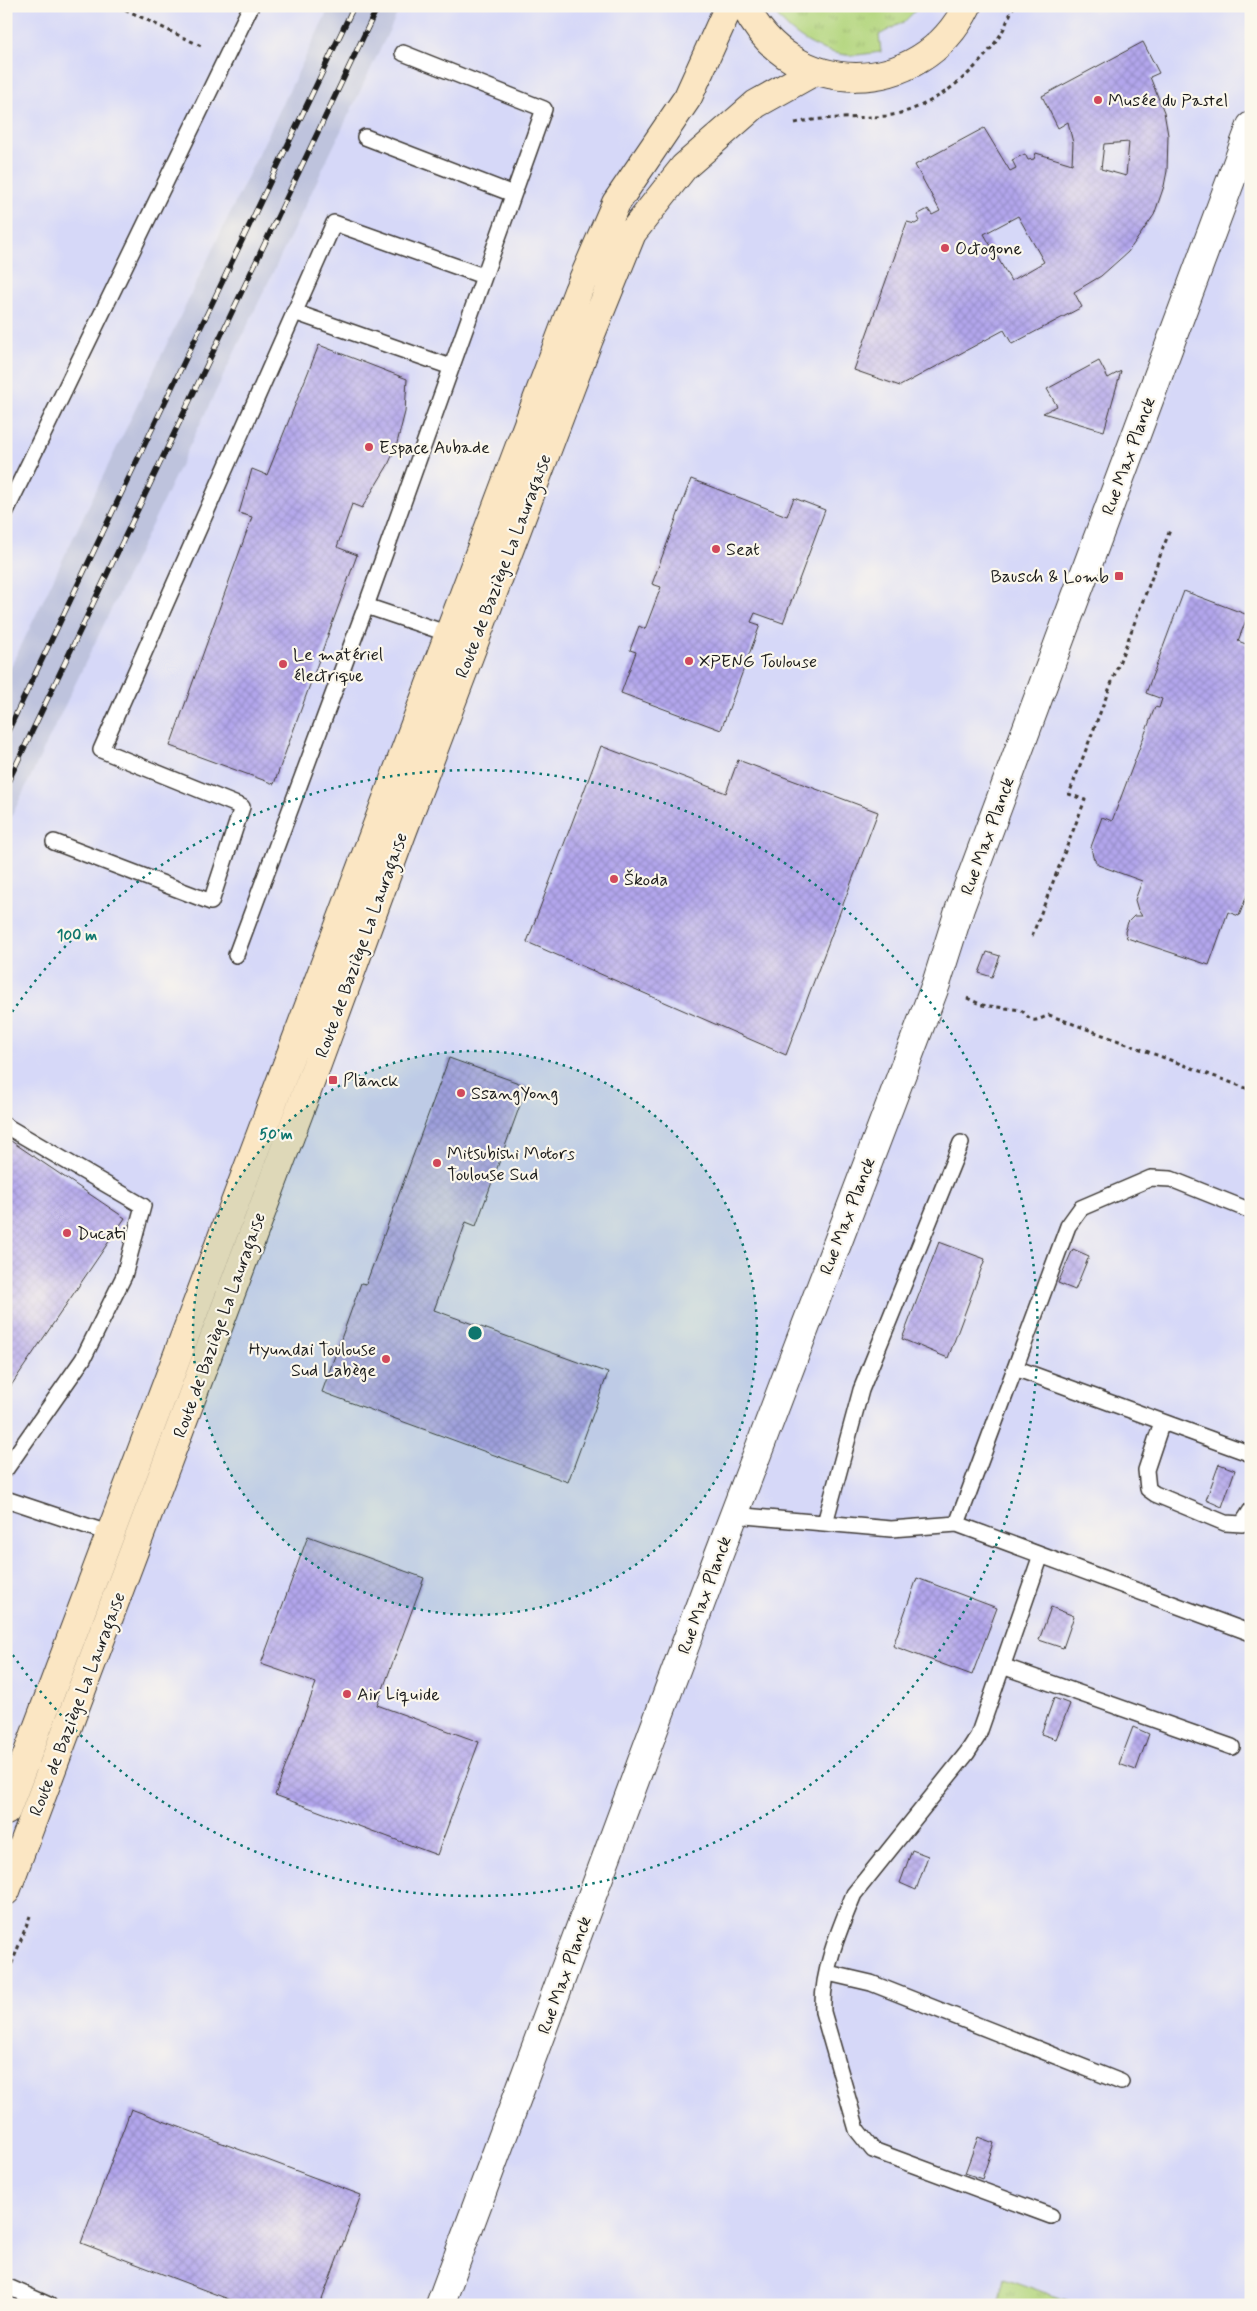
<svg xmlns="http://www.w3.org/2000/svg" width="1257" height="2311" font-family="Mynerve,sans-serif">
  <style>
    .built { fill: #d6d8f8 }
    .industrial { fill: #bec3dd }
    .grass { fill: url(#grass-tufts); stroke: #68794e }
    .building { fill: url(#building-cross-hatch); fill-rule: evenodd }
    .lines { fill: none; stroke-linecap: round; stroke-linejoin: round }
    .lane-casing { stroke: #3c3834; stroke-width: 18 }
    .street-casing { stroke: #3c3834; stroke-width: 30 }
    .secondary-casing { stroke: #3c3834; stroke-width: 30 }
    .path { stroke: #3c3834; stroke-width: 3; stroke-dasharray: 4 4; stroke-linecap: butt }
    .lane { stroke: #fff; stroke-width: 15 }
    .street { stroke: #fff; stroke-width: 28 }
    .secondary { stroke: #fbe6c3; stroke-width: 28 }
    .rail-casing { stroke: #1c1c1c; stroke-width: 5.5 }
    .rail { stroke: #fbf7ec; stroke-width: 4; stroke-dasharray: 11; stroke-linecap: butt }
    .ring { fill: none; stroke: #0f766e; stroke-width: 2.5; stroke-dasharray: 2.5 5 }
    .poi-dot { fill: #d1495b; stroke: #fbf7ec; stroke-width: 2 }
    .labels { text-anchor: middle; stroke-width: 4.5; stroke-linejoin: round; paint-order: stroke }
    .poi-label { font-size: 18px; fill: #1c1c1c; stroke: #fbf7ec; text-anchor: start }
    .street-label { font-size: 18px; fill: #1c1c1c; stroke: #fbf7ec }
    .centre { fill: #0f766e; stroke: #fbf7ec; stroke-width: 2.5 }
    .ring-label { font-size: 15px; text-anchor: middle; font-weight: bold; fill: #0f766e; stroke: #fbf7ec; stroke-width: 4.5; stroke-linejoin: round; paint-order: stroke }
  </style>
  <defs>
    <pattern id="grass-tufts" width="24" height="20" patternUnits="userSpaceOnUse" patternTransform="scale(1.25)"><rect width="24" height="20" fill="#b4d67f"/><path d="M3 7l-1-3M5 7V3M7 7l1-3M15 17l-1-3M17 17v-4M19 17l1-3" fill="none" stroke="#9ab76d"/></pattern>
    <pattern id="building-cross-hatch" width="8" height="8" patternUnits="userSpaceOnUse" patternTransform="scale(1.25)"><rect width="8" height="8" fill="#b2a6ec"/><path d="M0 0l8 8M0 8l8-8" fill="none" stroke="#988eca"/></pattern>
  </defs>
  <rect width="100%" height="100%" fill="#fbf7ec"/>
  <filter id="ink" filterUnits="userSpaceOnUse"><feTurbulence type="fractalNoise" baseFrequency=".02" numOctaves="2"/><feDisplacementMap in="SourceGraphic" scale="10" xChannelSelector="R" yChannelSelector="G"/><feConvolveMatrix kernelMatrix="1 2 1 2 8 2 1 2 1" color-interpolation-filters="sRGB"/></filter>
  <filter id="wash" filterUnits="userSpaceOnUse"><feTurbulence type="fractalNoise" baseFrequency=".0096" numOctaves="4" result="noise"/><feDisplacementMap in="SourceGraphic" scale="20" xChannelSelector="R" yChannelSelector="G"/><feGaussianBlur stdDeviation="1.12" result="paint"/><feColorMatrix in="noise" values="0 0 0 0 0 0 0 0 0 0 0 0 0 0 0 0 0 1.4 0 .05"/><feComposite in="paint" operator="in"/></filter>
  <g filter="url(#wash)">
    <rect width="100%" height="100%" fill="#f4dabc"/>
    <!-- built -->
    <path class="built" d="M6 6H1251V2305H1080L1005 2278 998 2305H6Z"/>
    <!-- industrial -->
    <path class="industrial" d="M330 6H401L6 828V677Z"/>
    <!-- grass -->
    <path class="grass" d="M770 6H920L905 21 879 35 881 52C870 53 857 56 846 55 815 51 787 33 770 6Z
      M1004 2278 1080 2305H998Z"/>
    <g id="blocks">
      <!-- building -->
      <path class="building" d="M1143 42 1159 73 1150 77 1164 112 1168 135 1167 171 1164 186 1154 215 1128 252 1101 276 1074 292 1082 307 1012 344 1004 330 900 386 854 370 907 222 915 224 920 221 917 215 928 209 932 215 940 211 915 165 984 128 1010 171 1016 168 1012 160 1025 154 1028 160 1034 159 1036 153 1072 164 1073 143 1068 122 1058 128 1042 96ZM1129 142 1126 176 1101 169 1104 144ZM1018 216 1044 262 1011 281 984 234Z
        M319 345 407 379 405 412 396 447 388 465 362 508 352 504 337 547 357 555 274 784 170 746 252 517 239 513 252 469 267 475Z
        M1099 361 1108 378 1121 371 1104 431 1043 413 1057 406 1047 389Z
        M691 479 787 516 794 498 825 510 783 623 755 613 751 622 760 625 721 730 621 693 636 652 630 650 639 626 645 629 661 587 652 584Z
        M1184 591 1248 615 1238 641 1251 646V885L1239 916 1228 912 1209 965 1127 938 1125 932 1128 922 1134 916H1142L1138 910 1135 900 1142 881 1098 865 1093 857 1091 847 1102 817 1112 821 1155 707 1159 708 1162 699 1146 693Z
        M601 746 726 793 738 760 878 812 786 1055 527 942Z
        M987 952 1000 956 992 977 979 973Z
        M449 1058 527 1086 476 1226 466 1222 434 1310 608 1373 568 1482 322 1392 361 1283 366 1284Z
        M8 1139 125 1218 6 1393V1142Z
        M939 1242 985 1259 948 1358 902 1339Z
        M1073 1249 1089 1256 1075 1290 1058 1283Z
        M1219 1464 1235 1470 1222 1507 1206 1500Z
        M308 1536 424 1578 377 1705 479 1742 437 1855 275 1795 316 1683 261 1664Z
        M917 1578 997 1608 972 1675 893 1646Z
        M1051 1607 1074 1616 1063 1648 1039 1640Z
        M1054 1698 1070 1704 1056 1739 1041 1734Z
        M1133 1727 1149 1734 1136 1770 1119 1764Z
        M912 1850 928 1856 916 1890 900 1883Z
        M131 2109 361 2195 320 2305H244L81 2243Z
        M978 2137 994 2143 982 2179 965 2173Z"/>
    </g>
  </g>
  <g filter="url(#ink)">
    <use href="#blocks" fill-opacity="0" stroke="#3c3834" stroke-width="1"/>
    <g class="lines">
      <defs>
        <path id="lane" d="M365 137 513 194
          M294 312 451 367
          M6 511 251 6
          M366 606 449 634
          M54 842 211 902 242 807 101 750 334 223 483 276
          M236 955 366 606 544 109 403 53
          M6 1126 143 1206 124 1276 83 1359 6 1469
          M1015 1368 1251 1454
          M1162 1422 1146 1470 1148 1489 1155 1494 1225 1523 1242 1524 1251 1510
          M6 1499 111 1534
          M734 1515 891 1529 957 1524 1251 1633
          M825 1523 861 1390 961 1143
          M957 1524 1068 1226 1081 1208 1151 1178 1171 1179 1251 1211
          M1041 1555 978 1736 967 1753 854 1894C839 1930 821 1973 823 2012L857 2130 873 2150 1051 2216
          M1002 1666 1232 1747
          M828 1973 871 1983 1121 2082
          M6 2286 49 2305"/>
        <path id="street" d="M440 2305 716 1562 936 984 960 908 1251 126"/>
        <path id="secondary" d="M745 6C791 101 921 100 967 6
          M6 1811 578 291 616 203 688 97 729 6
          M6 1891 316 1067 402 833 589 339 632 233 684 167 756 104 815 71"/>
      </defs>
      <!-- lane casing -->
      <use href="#lane" class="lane-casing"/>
      <!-- street casing -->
      <use href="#street" class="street-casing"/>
      <!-- secondary casing -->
      <use href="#secondary" class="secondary-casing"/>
      <!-- path -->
      <path class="path" d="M118 6 201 46
        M795 123C825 116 856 119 886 116 931 110 975 74 999 37 1005 28 1009 16 1014 6
        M1032 936 1085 800 1069 794 1170 530
        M967 998 982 1005 1021 1010C1034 1022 1031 1023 1049 1015L1251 1090
        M6 1979 30 1916"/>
      <!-- lane -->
      <use href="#lane" class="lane"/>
      <!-- street -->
      <use href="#street" class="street"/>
      <!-- secondary -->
      <use href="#secondary" class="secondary"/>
      <defs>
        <path id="rail" d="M6 735 354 6
          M6 786 378 6"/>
      </defs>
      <!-- rail casing -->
      <use href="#rail" class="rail-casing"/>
      <!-- rail -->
      <use href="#rail" class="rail"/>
    </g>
  </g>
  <!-- distance rings -->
  <circle cx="475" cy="1333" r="282" fill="#0f766e" fill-opacity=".12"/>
  <g class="ring">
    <circle cx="475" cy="1333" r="282"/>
    <path d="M8 1018A563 563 0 1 1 8 1648"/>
  </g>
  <!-- markers -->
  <g class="poi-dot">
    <circle cx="1098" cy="100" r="5"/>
    <circle cx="945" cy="248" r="5"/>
    <circle cx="369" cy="447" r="5"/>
    <circle cx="716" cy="549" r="5"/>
    <rect x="1114" y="571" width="10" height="10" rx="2.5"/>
    <circle cx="689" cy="661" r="5"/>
    <circle cx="283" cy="664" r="5"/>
    <circle cx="614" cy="879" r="5"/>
    <rect x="328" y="1075" width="10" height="10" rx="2.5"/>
    <circle cx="461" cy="1093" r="5"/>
    <circle cx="437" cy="1163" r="5"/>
    <circle cx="67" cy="1233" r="5"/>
    <circle cx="386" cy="1359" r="5"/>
    <circle cx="347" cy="1694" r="5"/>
  </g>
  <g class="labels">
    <!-- poi labels -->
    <g class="poi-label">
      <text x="1108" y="106">Musée du Pastel</text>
      <text x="955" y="254">Octogone</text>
      <text x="379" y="453">Espace Aubade</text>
      <text x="726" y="555">Seat</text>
      <text x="1109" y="582" text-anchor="end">Bausch &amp; Lomb</text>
      <text x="293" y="660">Le matériel<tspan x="293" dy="21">électrique</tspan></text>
      <text x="699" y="667">XPENG Toulouse</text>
      <text x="624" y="885">Škoda</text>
      <text x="343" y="1086">Planck</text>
      <text x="471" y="1099">SsangYong</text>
      <text x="447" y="1159">Mitsubishi Motors<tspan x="447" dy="21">Toulouse Sud</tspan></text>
      <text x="77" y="1239">Ducati</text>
      <text x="376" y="1355" text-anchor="end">Hyundai Toulouse<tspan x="376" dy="21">Sud Labège</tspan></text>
      <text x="357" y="1700">Air Liquide</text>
    </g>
    <!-- street labels -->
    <g class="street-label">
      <text transform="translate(1128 456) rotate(-70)" y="6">Rue Max Planck</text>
      <text transform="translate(503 566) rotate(-69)" y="6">Route de Baziège La Lauragaise</text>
      <text transform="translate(987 836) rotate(-70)" y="6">Rue Max Planck</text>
      <text transform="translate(361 945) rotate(-70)" y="6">Route de Baziège La Lauragaise</text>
      <text transform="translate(847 1216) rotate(-69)" y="6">Rue Max Planck</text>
      <text transform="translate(219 1325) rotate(-70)" y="6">Route de Baziège La Lauragaise</text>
      <text transform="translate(704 1595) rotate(-70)" y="6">Rue Max Planck</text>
      <text transform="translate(77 1704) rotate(-69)" y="6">Route de Baziège La Lauragaise</text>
      <text transform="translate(564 1975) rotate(-70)" y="6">Rue Max Planck</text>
    </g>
  </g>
  <circle cx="475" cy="1333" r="8" class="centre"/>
  <g class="ring-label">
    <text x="77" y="940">100 m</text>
    <text x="276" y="1139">50 m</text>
  </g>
  <!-- margin -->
  <rect width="1257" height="2311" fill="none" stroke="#fbf7ec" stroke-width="25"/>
</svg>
